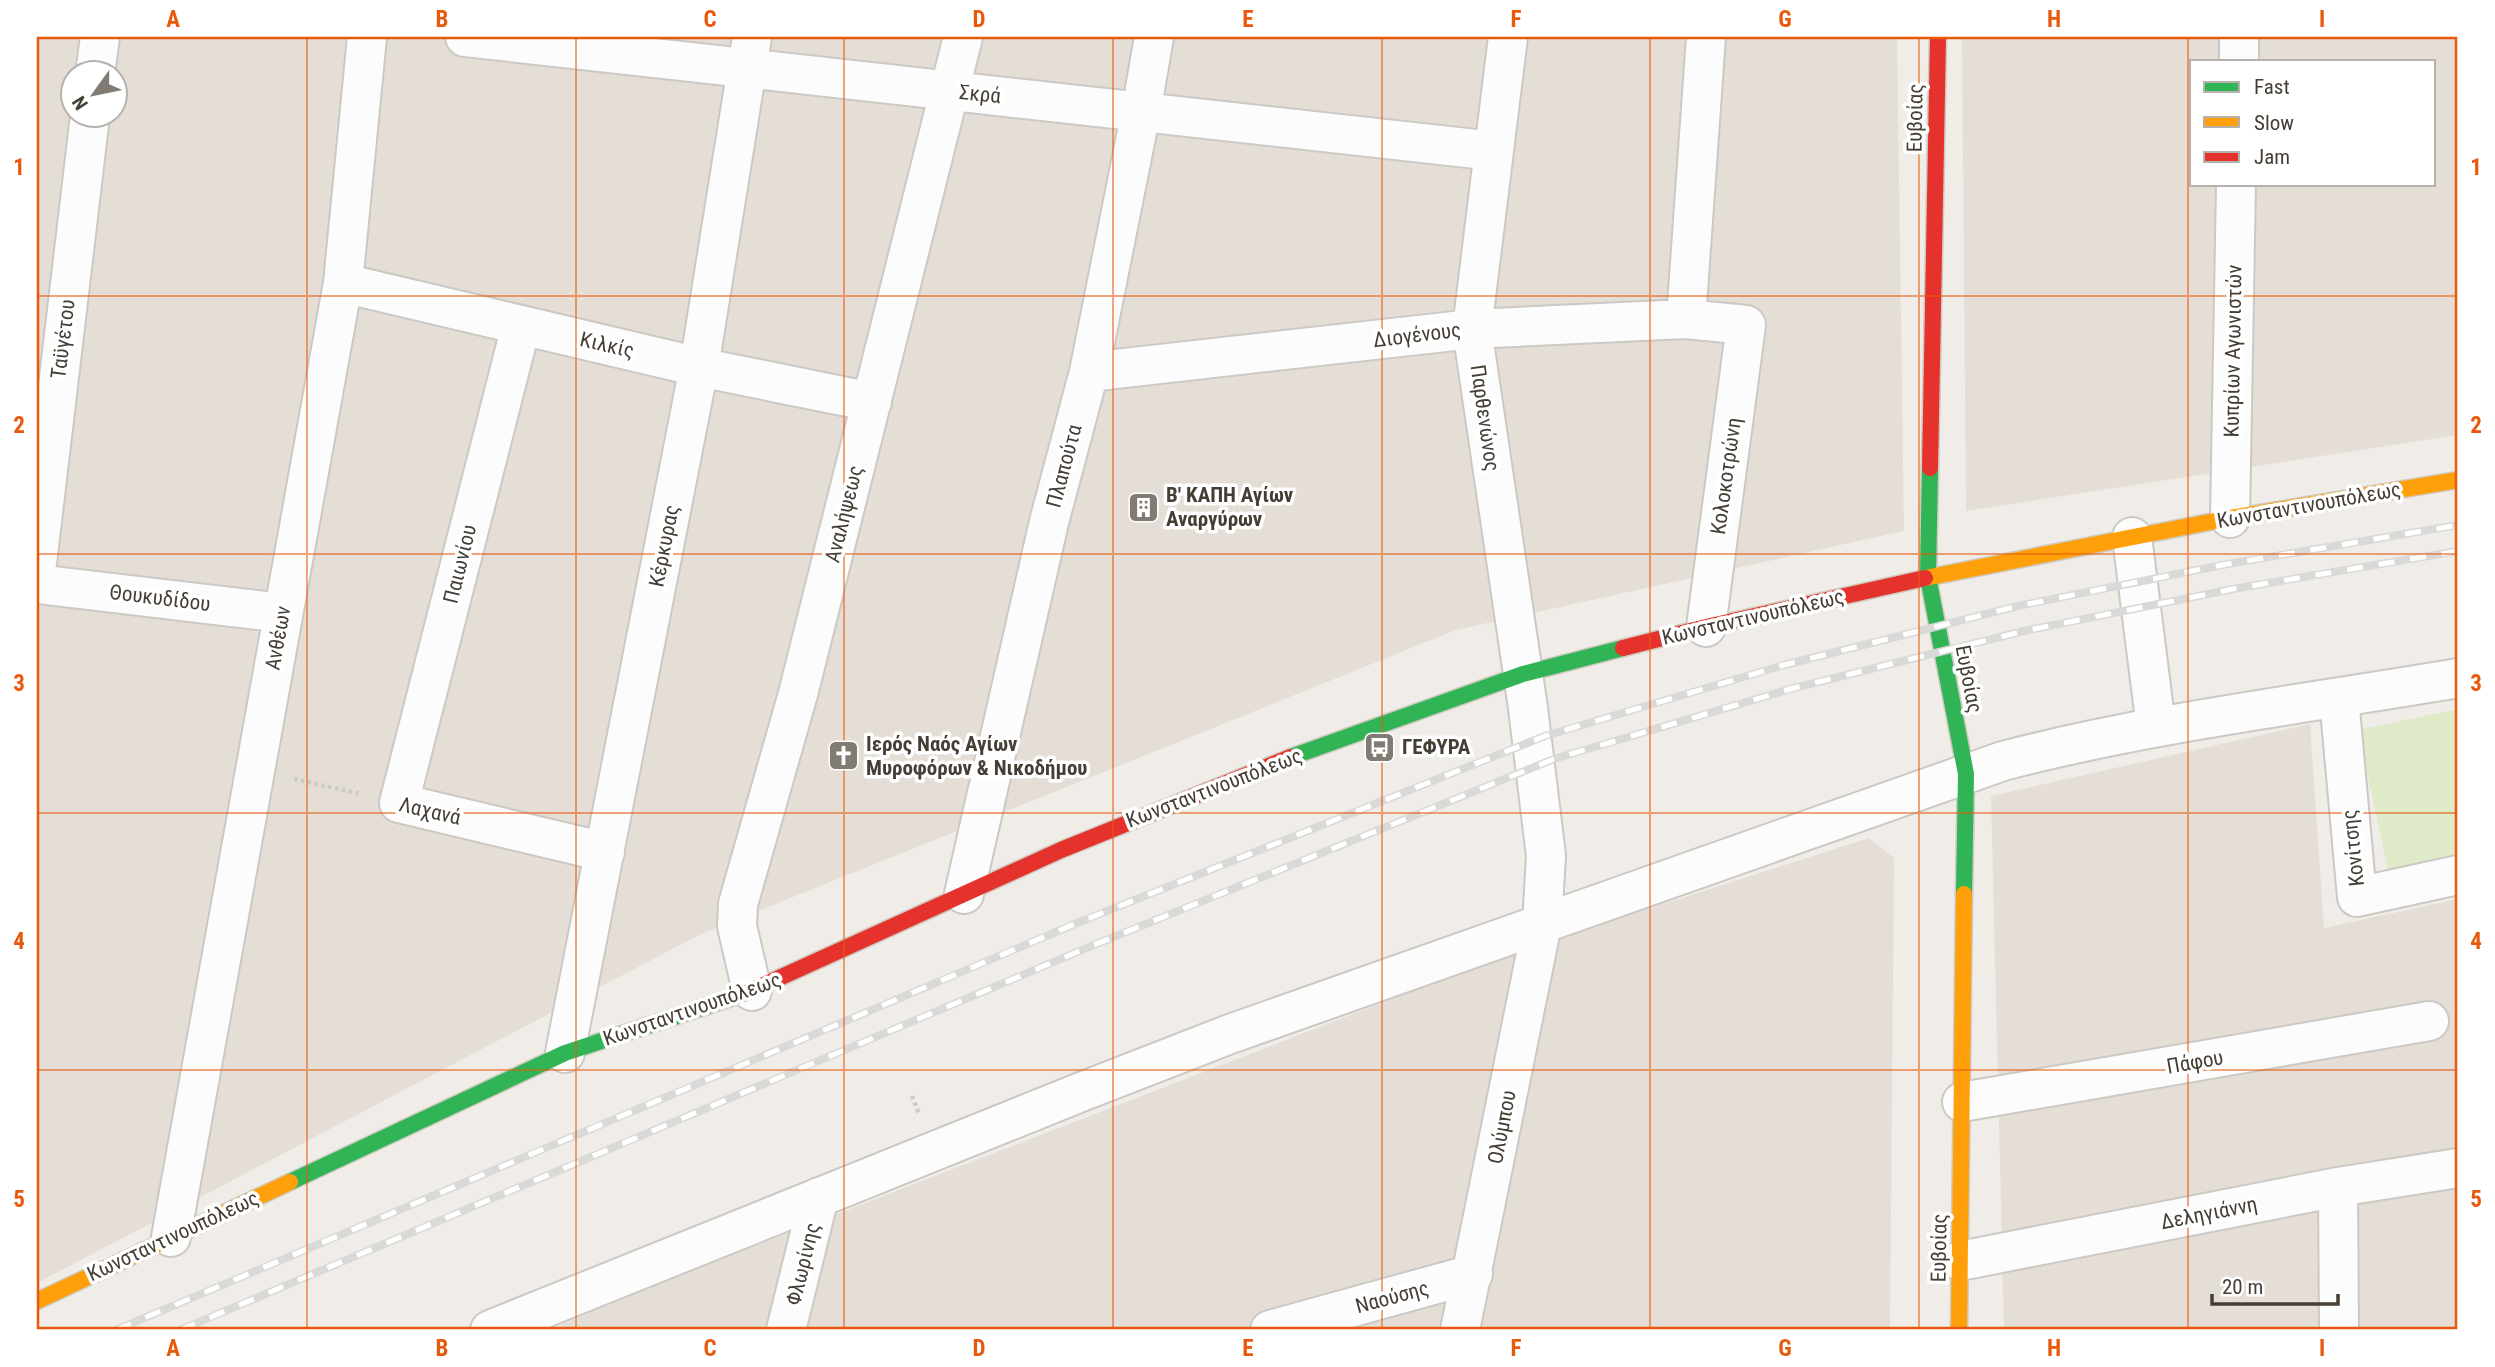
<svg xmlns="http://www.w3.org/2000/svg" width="2495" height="1367" font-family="'Roboto Condensed',sans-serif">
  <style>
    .residential { fill: #e4ded6; fill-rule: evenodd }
    .green { fill: #dfeac9 }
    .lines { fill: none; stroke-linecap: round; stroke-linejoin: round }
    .street-casing { stroke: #ccc9c5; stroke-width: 42 }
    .fast-casing { stroke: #cfcac0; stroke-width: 19 }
    .slow-casing { stroke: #cfcac0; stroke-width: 19 }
    .jam-casing { stroke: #cfcac0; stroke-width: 19 }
    .path { stroke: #cecbc7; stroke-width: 4.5; stroke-dasharray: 3.5 3.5; stroke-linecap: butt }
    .street { stroke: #fdfcfc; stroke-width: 38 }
    .fast { stroke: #30b455; stroke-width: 16 }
    .slow { stroke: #ff9f0a; stroke-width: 16 }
    .jam { stroke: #e5322d; stroke-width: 16 }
    .rail-casing { stroke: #d9d9d8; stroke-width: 8 }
    .rail { stroke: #fff; stroke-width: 5; stroke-dasharray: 16; stroke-linecap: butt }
    .grid { fill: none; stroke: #e8590c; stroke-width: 2; stroke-opacity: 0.55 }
    .labels { text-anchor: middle; stroke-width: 7; stroke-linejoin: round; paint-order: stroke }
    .street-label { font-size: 21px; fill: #453e35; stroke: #fff }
    .poi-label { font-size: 21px; font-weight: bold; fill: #453e35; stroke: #fff; text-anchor: start }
    .neatline { fill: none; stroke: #e8590c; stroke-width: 2.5 }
    .grid-label { font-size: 23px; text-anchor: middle; font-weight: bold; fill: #e8590c }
  </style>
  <rect width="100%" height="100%" fill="#f0ede9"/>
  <!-- residential -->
  <path class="residential" d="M37 37H1897L1904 531 1456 630 699 935 37 1283ZM74 74H116V116H74Z
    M1962 37H2458V435L1966 511ZM2192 61H2434V184H2192Z
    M2310 724 2324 928 2458 899V1330H2004L1991 796Z
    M1869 838 1894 858 1890 1330H549L700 1267 1513 952Z"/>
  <!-- green -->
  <path class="green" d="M2458 709V855L2388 870 2358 730Z"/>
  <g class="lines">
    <defs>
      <path id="street" d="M465 37 1494 151
        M2239 61V37
        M95 74 100 37
        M343 283 699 367 872 402
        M1686 319 1706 37
        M521 326 399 803 605 852
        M1089 372 1472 329 1686 319 1746 325 1706 627
        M2230 518 2236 184
        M2132 537 2156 727
        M37 563 90 116
        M37 584 283 613
        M2339 698 2357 897 2458 875
        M964 894 1049 522 1089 372 1141 112 1154 37
        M752 991 737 926 738 904 798 694 963 37
        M565 1053 699 367 752 37
        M1962 1102 2429 1021
        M2338 1187 2339 1330
        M171 1237 343 283 367 37
        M1960 1261 2338 1187 2458 1168
        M490 1330 1081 1092 1230 1034 2003 761C2152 722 2306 704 2458 678
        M786 1330 819 1197
        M1270 1330 1473 1274
        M1460 1330 1542 924 1546 856 1528 708 1472 329 1508 37"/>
      <path id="fast" d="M1930 468 1928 577 1966 774 1964 894
        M1291 757 1523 674 1623 648
        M290 1182 565 1053 746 993"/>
      <path id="slow" d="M1925 578 2230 518 2458 480
        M37 1301 290 1182
        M1959 1330 1964 894"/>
      <path id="jam" d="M1930 468 1938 37
        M1623 648 1706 627 1925 578
        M746 993 1061 850 1291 757"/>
    </defs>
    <!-- street casing -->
    <use href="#street" class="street-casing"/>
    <!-- fast casing -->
    <use href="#fast" class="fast-casing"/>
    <!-- slow casing -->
    <use href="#slow" class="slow-casing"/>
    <!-- jam casing -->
    <use href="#jam" class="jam-casing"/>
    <!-- path -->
    <path class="path" d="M294 779 361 794
      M912 1096 919 1114"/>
    <!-- street -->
    <use href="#street" class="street"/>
    <!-- fast -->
    <use href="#fast" class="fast"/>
    <!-- slow -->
    <use href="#slow" class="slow"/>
    <!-- jam -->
    <use href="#jam" class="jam"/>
    <defs>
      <path id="rail" d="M116 1330 1077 923 1545 736 1784 665 2018 606 2222 565 2458 525
        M180 1330 1089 947 1554 759 1790 689 2024 631 2233 589 2458 551"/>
    </defs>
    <!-- rail casing -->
    <use href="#rail" class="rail-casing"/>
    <!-- rail -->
    <use href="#rail" class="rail"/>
  </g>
  <!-- grid -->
  <path class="grid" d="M307 37V1330M576 37V1330M844 37V1330M1113 37V1330M1382 37V1330M1650 37V1330M1919 37V1330M2188 37V1330M37 296H2458M37 554H2458M37 813H2458M37 1070H2458"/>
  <!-- icons -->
  <defs>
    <symbol id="building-square" viewBox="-11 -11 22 22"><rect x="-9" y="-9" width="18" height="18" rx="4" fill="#817b74" stroke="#fff"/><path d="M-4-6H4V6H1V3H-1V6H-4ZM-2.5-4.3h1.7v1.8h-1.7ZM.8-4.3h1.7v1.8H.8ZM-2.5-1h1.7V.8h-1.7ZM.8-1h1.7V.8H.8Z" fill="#fff"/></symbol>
    <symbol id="bus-square" viewBox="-11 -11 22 22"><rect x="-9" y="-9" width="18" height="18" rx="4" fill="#817b74" stroke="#fff"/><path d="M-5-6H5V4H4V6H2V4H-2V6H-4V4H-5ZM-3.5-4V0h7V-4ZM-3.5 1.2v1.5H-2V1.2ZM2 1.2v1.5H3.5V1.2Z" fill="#fff"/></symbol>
    <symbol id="church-square" viewBox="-11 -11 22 22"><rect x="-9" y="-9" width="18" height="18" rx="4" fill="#817b74" stroke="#fff"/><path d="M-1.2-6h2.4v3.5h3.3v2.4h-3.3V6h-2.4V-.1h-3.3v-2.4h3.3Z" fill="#fff"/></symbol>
  </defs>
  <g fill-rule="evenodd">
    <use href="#building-square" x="1126" y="490" width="35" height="35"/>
    <use href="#bus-square" x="1362" y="730" width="35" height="35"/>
    <use href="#church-square" x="826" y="738" width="35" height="35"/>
  </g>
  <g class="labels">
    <!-- street labels -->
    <g class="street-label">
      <text transform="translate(980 94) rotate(6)" y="7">Σκρά</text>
      <text transform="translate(1915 118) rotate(-89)" y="7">Ευβοίας</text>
      <text transform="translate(1417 335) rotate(-7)" y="7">Διογένους</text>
      <text transform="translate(63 339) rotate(-83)" y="7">Ταϋγέτου</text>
      <text transform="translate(607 345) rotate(13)" y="7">Κιλκίς</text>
      <text transform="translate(2233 351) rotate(-89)" y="7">Κυπρίων Αγωνιστών</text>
      <text transform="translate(1485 418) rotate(82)" y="7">Παρθενώνος</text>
      <text transform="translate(1064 466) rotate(-75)" y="7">Πλαπούτα</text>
      <text transform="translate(1726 476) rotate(-82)" y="7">Κολοκοτρώνη</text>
      <text transform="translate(2309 505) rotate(-10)" y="7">Κωνσταντινουπόλεως</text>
      <text transform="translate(844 514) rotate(-76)" y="7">Αναλήψεως</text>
      <text transform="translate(664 546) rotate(-79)" y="7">Κέρκυρας</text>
      <text transform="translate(460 564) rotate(-76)" y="7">Παιωνίου</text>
      <text transform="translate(160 598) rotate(7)" y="7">Θουκυδίδου</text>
      <text transform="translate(1753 617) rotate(-13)" y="7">Κωνσταντινουπόλεως</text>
      <text transform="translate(278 638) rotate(-80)" y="7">Ανθέων</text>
      <text transform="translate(1969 679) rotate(79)" y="7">Ευβοίας</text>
      <text transform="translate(1214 788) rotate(-21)" y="7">Κωνσταντινουπόλεως</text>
      <text transform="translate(430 811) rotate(13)" y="7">Λαχανά</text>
      <text transform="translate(2353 848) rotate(-96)" y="7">Κονίτσης</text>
      <text transform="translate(692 1009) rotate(-19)" y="7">Κωνσταντινουπόλεως</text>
      <text transform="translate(2195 1062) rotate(-10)" y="7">Πάφου</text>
      <text transform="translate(1502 1127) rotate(-79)" y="7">Ολύμπου</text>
      <text transform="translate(2209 1213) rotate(-11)" y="7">Δεληγιάννη</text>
      <text transform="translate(173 1236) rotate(-25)" y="7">Κωνσταντινουπόλεως</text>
      <text transform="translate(1939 1248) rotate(-89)" y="7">Ευβοίας</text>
      <text transform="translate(803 1264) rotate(-76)" y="7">Φλωρίνης</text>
      <text transform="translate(1392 1297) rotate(-15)" y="7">Ναούσης</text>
    </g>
    <!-- poi labels -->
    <g class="poi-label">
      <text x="1166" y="502">Β' ΚΑΠΗ Αγίων<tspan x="1166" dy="24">Αναργύρων</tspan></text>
      <text x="866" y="751">Ιερός Ναός Αγίων<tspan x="866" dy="24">Μυροφόρων &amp; Νικοδήμου</tspan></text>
      <text x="1402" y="754">ΓΕΦΥΡΑ</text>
    </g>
  </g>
  <!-- border -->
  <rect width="2495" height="1367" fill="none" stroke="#ffffff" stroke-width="77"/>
  <!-- legend -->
  <rect x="2190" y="60" width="245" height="126" fill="#ffffff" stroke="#b5b2ae" stroke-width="2"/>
  <rect x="2204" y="82" width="35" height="10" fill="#30b455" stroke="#b5b2ae" stroke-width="2"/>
  <text x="2254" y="94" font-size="21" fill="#453e35">Fast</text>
  <rect x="2204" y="117" width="35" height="10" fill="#ff9f0a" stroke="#b5b2ae" stroke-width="2"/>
  <text x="2254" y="130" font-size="21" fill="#453e35">Slow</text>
  <rect x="2204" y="152" width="35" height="10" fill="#e5322d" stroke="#b5b2ae" stroke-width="2"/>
  <text x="2254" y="164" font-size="21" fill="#453e35">Jam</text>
  <!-- north arrow -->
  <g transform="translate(94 94) rotate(237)"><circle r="33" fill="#ffffff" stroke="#b5b2ae" stroke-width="2"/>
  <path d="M0-5L12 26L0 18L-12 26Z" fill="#817b74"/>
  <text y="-10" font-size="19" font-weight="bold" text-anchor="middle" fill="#453e35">N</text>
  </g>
  <!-- scale -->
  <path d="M2212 1294v10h126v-10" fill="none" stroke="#453e35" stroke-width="3.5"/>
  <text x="2222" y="1294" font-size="21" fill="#453e35" stroke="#ffffff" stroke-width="5" paint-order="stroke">20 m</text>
  <rect x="38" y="38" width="2418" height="1290" class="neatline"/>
  <g class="grid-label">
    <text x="173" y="27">A</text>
    <text x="442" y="27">B</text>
    <text x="710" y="27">C</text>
    <text x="979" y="27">D</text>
    <text x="1248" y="27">E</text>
    <text x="1516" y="27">F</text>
    <text x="1785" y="27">G</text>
    <text x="2054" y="27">H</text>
    <text x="2322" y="27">I</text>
    <text x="19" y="175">1</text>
    <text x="2476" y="175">1</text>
    <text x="19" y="433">2</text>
    <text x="2476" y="433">2</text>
    <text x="19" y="691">3</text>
    <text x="2476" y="691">3</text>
    <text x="19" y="949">4</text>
    <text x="2476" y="949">4</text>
    <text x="19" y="1207">5</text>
    <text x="2476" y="1207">5</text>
    <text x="173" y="1356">A</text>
    <text x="442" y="1356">B</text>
    <text x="710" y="1356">C</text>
    <text x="979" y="1356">D</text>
    <text x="1248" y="1356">E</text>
    <text x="1516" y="1356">F</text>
    <text x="1785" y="1356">G</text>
    <text x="2054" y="1356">H</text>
    <text x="2322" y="1356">I</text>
  </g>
</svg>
